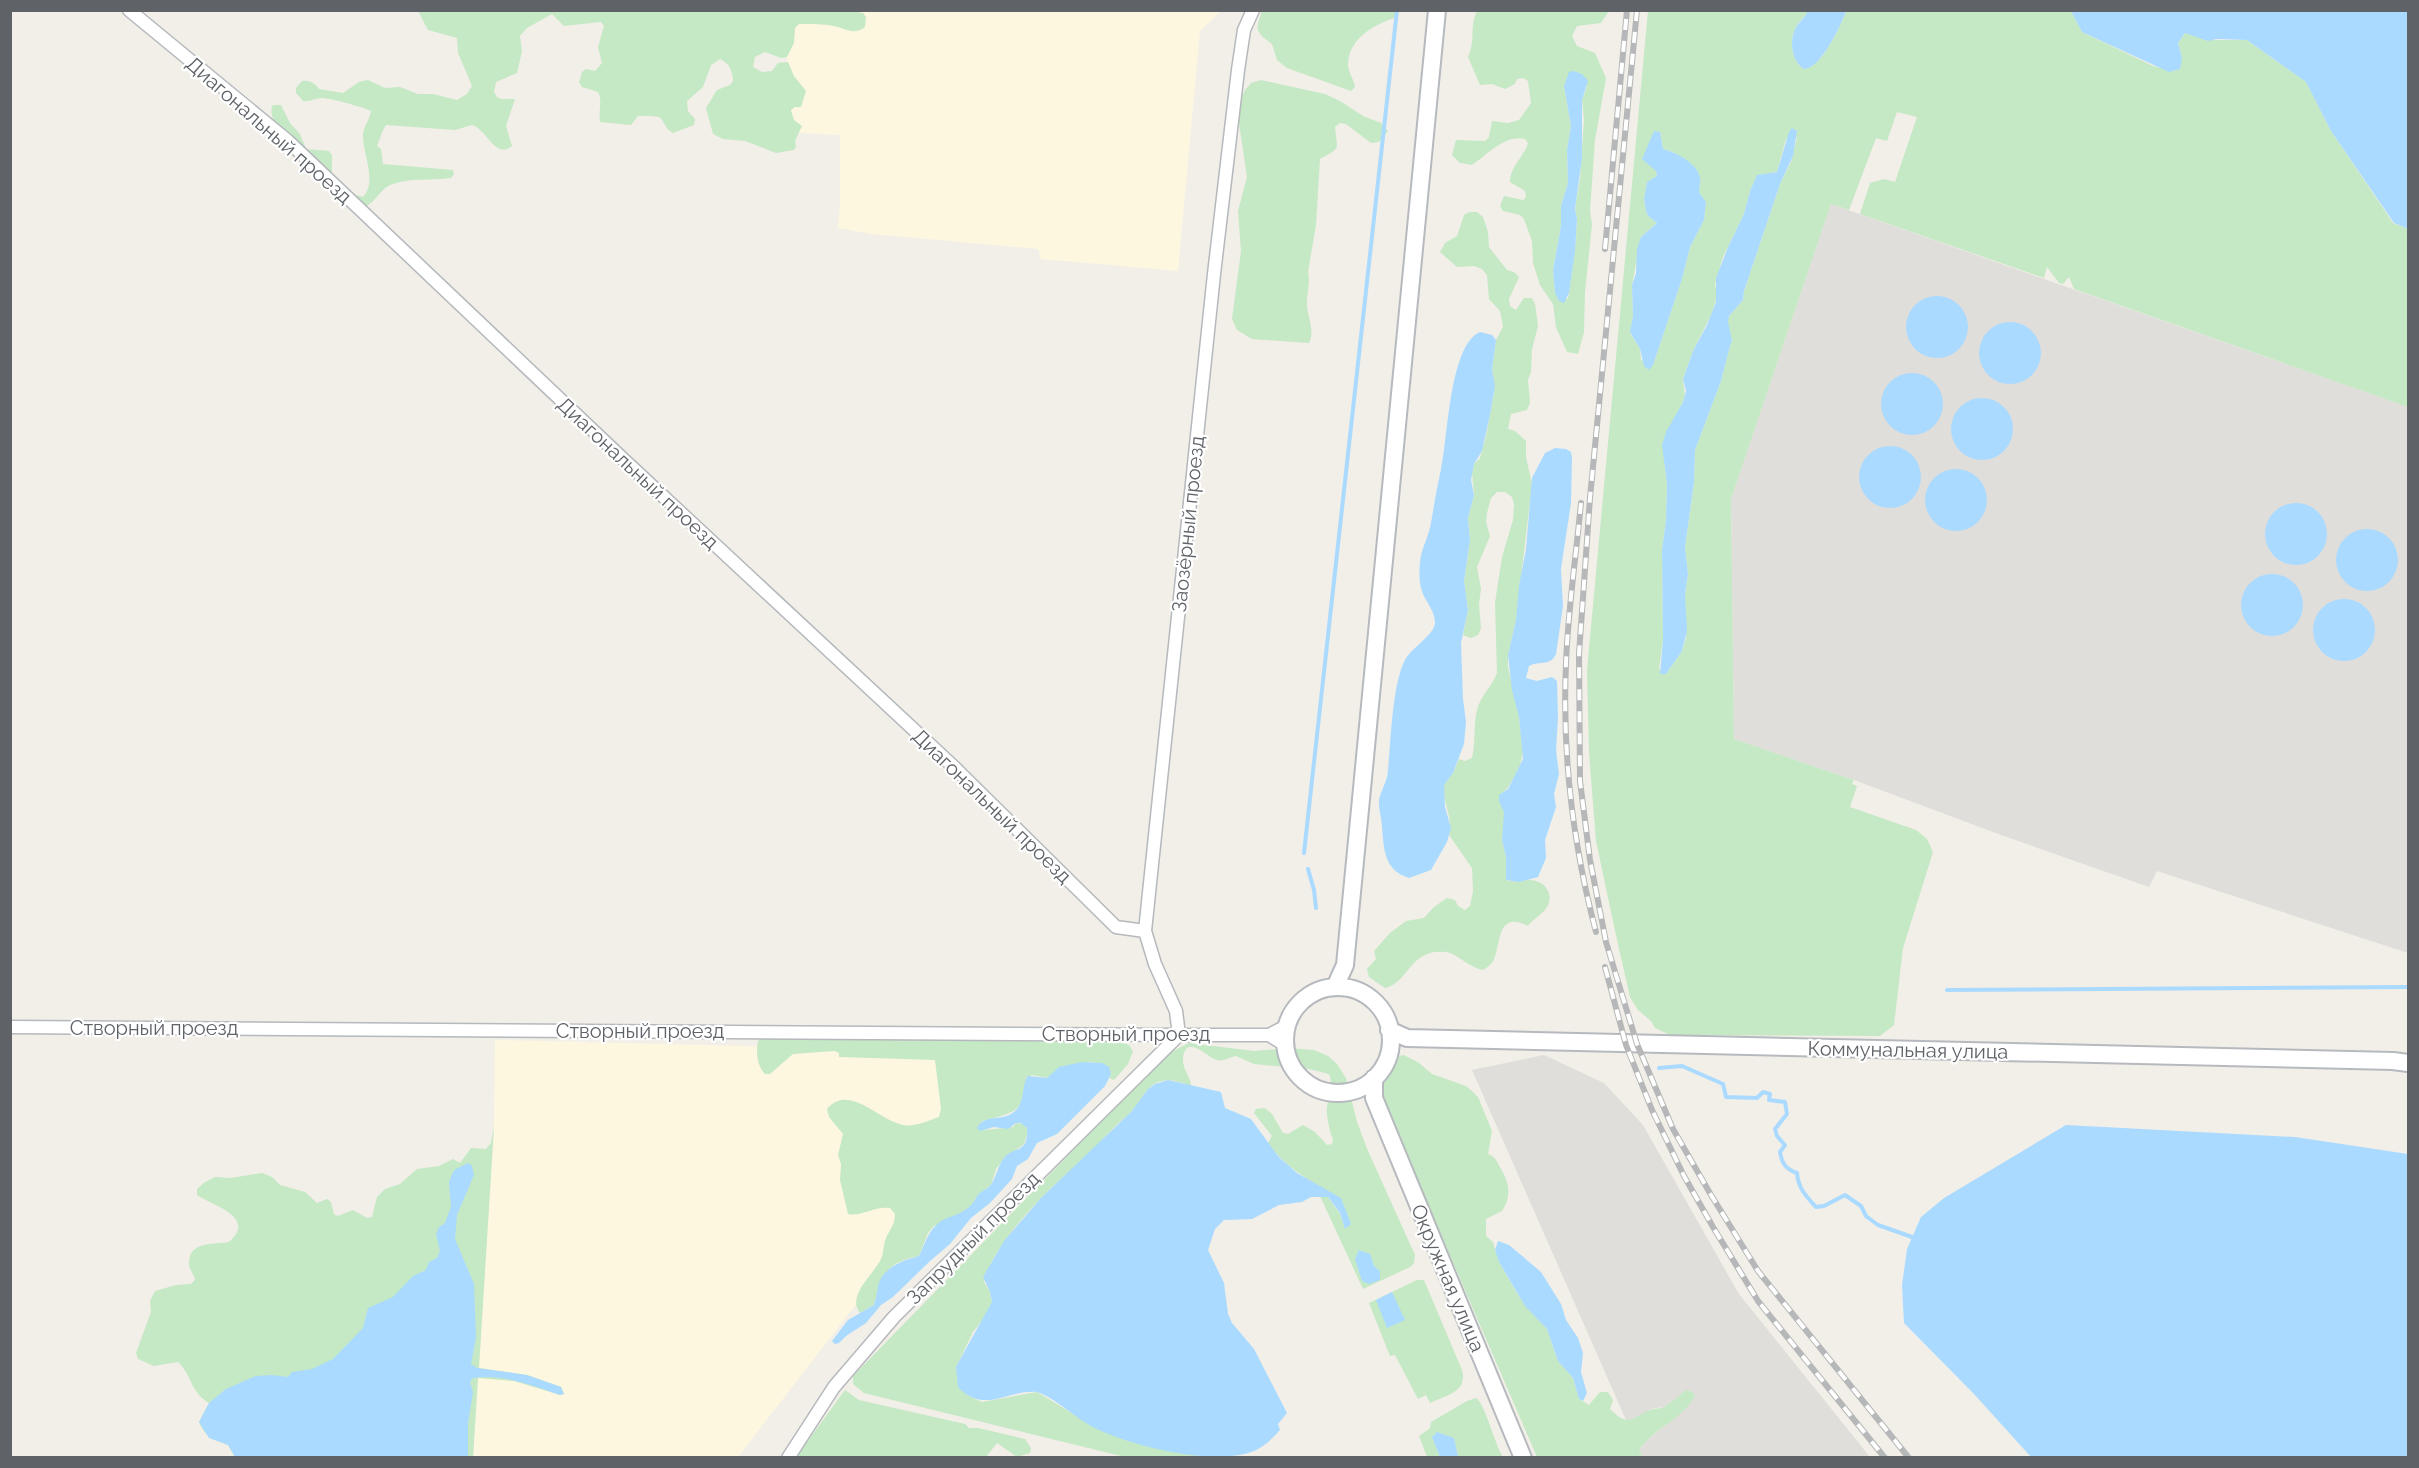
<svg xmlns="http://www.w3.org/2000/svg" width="2419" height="1468" font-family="Raleway,sans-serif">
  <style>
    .commercial { fill: #fef7e0 }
    .industrial { fill: #e0deda }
    .green { fill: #c5e8c5; fill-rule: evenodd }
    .water { fill: #aadaff }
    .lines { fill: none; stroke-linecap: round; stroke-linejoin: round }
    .stream { stroke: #aadaff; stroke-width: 4 }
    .street-casing { stroke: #b5b8bc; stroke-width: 15 }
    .secondary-casing { stroke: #b6babf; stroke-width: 20 }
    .street { stroke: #fff; stroke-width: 12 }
    .secondary { stroke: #fff; stroke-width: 16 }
    .rail-casing { stroke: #b6b7b8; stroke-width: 6 }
    .rail { stroke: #fff; stroke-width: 4; stroke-dasharray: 11; stroke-linecap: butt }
    .labels { text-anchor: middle; stroke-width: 4.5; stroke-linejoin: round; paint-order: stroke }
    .street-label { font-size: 20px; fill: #5f6368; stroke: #fff }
  </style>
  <rect width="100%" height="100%" fill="#f1efe8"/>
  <!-- commercial -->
  <path class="commercial" d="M794 11H1221L1200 31 1178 271 1041 259 1038 249 872 234 838 228 840 203V135L782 132 790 15Z
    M495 1040 955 1051 946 1206 895 1254 738 1457 473 1458 494 1127Z"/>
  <!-- industrial -->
  <path class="industrial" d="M1831 204 2408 407V953L2157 871 2149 887 2001 835 1854 780 1734 739 1731 499Z
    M1544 1055 1604 1083 1643 1125 1739 1294 1870 1457H1643L1639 1450 1645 1442 1680 1413 1682 1393 1677 1400 1663 1407 1651 1409 1635 1420H1626L1472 1070Z"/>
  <!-- green -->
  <path class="green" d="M849 10 863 13 866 17 865 27C854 36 845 28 833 26 824 24 809 24 799 24L795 28 794 43 787 57 781 58 765 52 755 57 753 67 762 72 772 71 778 63 788 62 794 76 806 91 801 107H795L791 110 794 120 802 126 795 141 796 146 794 150 776 153 745 141 723 139 713 134 706 108 717 90 730 85 733 81C733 71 729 63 720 59L711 65 703 87 687 101 688 111 695 119 694 125 673 133C664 129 666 122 659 117 657 116 642 116 638 116L631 125 600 122C598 112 603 101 598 92L582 87 579 82 582 72 586 69 595 71 602 63 598 47 604 26 601 22 564 26 552 14 527 28 520 36 522 51 517 73 496 82 494 92 497 97 501 99H515L506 126 512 146C495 160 487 129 472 125L455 130 386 125 383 130 377 146 381 149 383 164 453 170 454 174 451 178C431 181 410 177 390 185 378 191 375 205 361 208 350 202 338 197 328 189 314 177 262 123 273 105H281L290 123 300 134 306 149 329 151 332 155V175L349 193 363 197C378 181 362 153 363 134 364 126 370 119 371 111 363 107 330 98 322 98 315 98 310 102 303 101L296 93V88L302 81C309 80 315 83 319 89L343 93 359 82 368 80 385 88 400 87 418 94H433L457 100 467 94 472 86 458 53 457 38 428 30 418 11Z
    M1396 11 1394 18C1373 25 1349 39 1348 64 1348 73 1354 79 1355 87L1351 91 1287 68 1277 60 1272 44C1255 32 1255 30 1262 11Z
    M1477 11H1609L1601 23 1577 26 1572 36 1577 46 1595 53 1606 78 1595 140 1590 211 1592 224 1585 292 1584 332 1578 354 1567 352 1556 327 1553 304 1540 285 1533 263 1532 241 1524 219 1520 215 1503 211 1500 206 1504 196 1523 200 1526 197 1525 191 1510 182C1510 166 1524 157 1528 143L1525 139C1505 134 1488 154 1472 165L1460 163 1452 155 1456 140 1485 141 1489 137 1492 121 1508 123 1519 120 1531 103 1528 81 1523 78 1517 79 1515 84 1505 89 1492 84 1480 85 1468 57C1476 40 1469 28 1477 11ZM1564 86H1587L1582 100 1584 120 1580 178 1575 209 1577 219 1576 240 1568 299 1555 293 1553 270 1561 226V206L1568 183 1567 150 1571 126Z
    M1648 11H1808C1805 17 1799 21 1796 27 1789 40 1791 61 1804 69 1822 68 1841 25 1846 11H2071L2082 32 2153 66 2173 71 2180 69 2181 53 2178 43 2185 33 2213 40H2247L2306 82 2331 131 2393 223 2408 229V407L2074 289 2069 277 2063 284 2059 283 2047 267 2044 278 1860 214 1870 183 1884 179 1895 182 1917 117 1897 112 1887 141 1876 138 1849 210 1831 204 1731 499 1734 739 1854 780 1852 784 1857 786 1850 807 1916 830 1927 839 1933 852 1903 948 1894 1025 1880 1036 1670 1035 1655 1028 1651 1021 1638 1010 1630 997 1617 940 1596 841 1589 753 1587 670ZM1660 132 1663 149C1675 152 1698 164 1700 178 1701 182 1699 188 1699 192L1706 202 1704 220 1690 247 1682 279 1653 365 1641 360 1640 349 1630 333 1633 316 1632 285 1641 237 1657 223 1648 216 1646 211 1644 199 1647 182 1657 176 1656 170 1647 163ZM1797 137 1791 162 1780 184 1744 291 1743 300 1729 316 1727 322 1732 340 1730 346 1721 381 1695 450 1694 482 1685 547 1688 574 1685 594 1686 638 1682 651 1666 674 1659 669 1663 640 1662 550 1666 520 1667 484 1664 461 1675 418 1685 397 1683 379 1693 351 1712 313 1717 296 1715 284 1723 257 1744 214 1750 191 1757 175 1777 172 1786 139Z
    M1261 80 1325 94 1340 101 1363 116 1381 123 1388 131 1379 142 1371 143 1346 124 1340 123 1335 127C1337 151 1342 147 1320 159L1316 225 1308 272C1311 283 1306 294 1307 306 1308 317 1315 333 1309 343L1252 339 1237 330 1232 319 1241 251 1238 211 1247 177 1238 117 1240 101 1245 90 1251 83Z
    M1470 212H1477L1483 217 1488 232 1489 247 1507 270 1514 272 1519 277 1509 299 1510 306 1516 310 1524 298H1532L1535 304 1538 326 1532 349 1531 372 1528 380 1530 403 1527 410 1511 414 1508 429 1515 431 1526 441V457L1532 484 1516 620 1508 655V667L1519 717 1523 753 1519 769 1507 789 1503 792 1505 817 1502 840 1506 857V880C1515 883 1521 880 1530 880 1546 880 1556 897 1545 910 1540 916 1533 919 1528 926 1497 910 1501 943 1494 959 1492 964 1488 967 1483 970 1468 967 1456 953 1446 952 1409 948 1410 982 1385 988L1369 977 1367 969 1376 959 1374 951 1390 933 1406 921 1424 918 1434 907 1447 898 1455 900 1458 906 1465 910 1470 906 1473 891 1472 868 1449 835C1454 819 1442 802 1444 785L1453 773 1459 759 1465 761 1472 758C1476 742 1473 726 1477 710 1480 696 1492 687 1497 673L1495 603 1502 557 1513 520 1514 504 1512 497 1505 492H1497L1491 498 1487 513 1486 522 1490 536 1477 567 1481 589 1479 604 1481 628 1478 635 1471 638 1463 635 1468 610 1464 581 1470 540 1468 518 1474 495 1472 472 1474 464 1480 458 1486 436 1494 393 1492 370 1496 340 1503 327 1500 311 1489 299 1487 275 1482 269 1474 266 1457 267 1440 252 1445 243 1457 236 1464 215Z
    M759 1039 1121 1042 1129 1045 1133 1051 1128 1064 1114 1080 1109 1078 1111 1074 1098 1063 1086 1062 1060 1067 1047 1078 1032 1075 1026 1078C1026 1116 1009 1112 981 1122L985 1130 1013 1127 1016 1123 1025 1124 1028 1132 1024 1144 1003 1160 996 1169 991 1185 979 1194 972 1205 962 1213 934 1226 928 1233 919 1256C883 1263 884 1276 874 1305L860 1313C846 1296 874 1274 881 1259 884 1253 883 1247 885 1241 888 1231 895 1226 895 1214L890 1208C873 1206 862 1217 848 1214L840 1180 841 1164 838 1155 843 1134 829 1117 827 1109C849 1083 878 1120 903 1125 915 1127 927 1121 939 1117L941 1109 935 1060 839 1057V1053L835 1051 793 1054 770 1074H765C757 1066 755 1050 759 1039Z
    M1189 1043 1254 1051 1289 1048 1314 1050 1328 1056 1337 1064 1346 1078 1357 1122 1368 1151 1415 1255 1414 1263 1410 1267 1363 1289 1320 1196 1328 1197 1340 1214 1345 1228 1341 1198C1313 1183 1287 1169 1268 1143L1272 1136 1254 1113 1256 1109 1265 1108 1272 1114 1283 1133 1288 1134 1303 1125 1315 1132 1327 1145 1332 1144 1333 1139C1330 1134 1326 1114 1327 1107 1329 1095 1334 1086 1329 1074L1309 1069 1254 1064 1236 1056C1229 1057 1224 1062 1217 1060 1209 1059 1186 1032 1183 1058 1182 1069 1191 1077 1191 1086 1180 1082 1168 1077 1156 1083 1143 1090 1140 1105 1129 1114 1108 1131 1091 1154 1070 1171 1043 1194 992 1246 984 1282L990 1292 992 1302 986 1316 973 1332 956 1367 958 1377 967 1395 982 1402 1037 1392 1100 1430 1152 1447 1211 1457H1125L864 1393 853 1384V1376L1167 1054Z
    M1404 1055 1419 1063 1432 1074 1466 1086 1472 1091 1478 1097 1492 1131 1488 1154C1496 1157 1497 1162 1501 1169 1509 1182 1512 1196 1502 1211L1486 1219V1236L1493 1242 1499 1262 1520 1298 1547 1329 1558 1361 1573 1378 1579 1399 1589 1405 1600 1392H1608L1613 1400 1610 1409C1629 1428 1630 1418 1650 1410 1655 1408 1660 1409 1664 1407 1673 1402 1678 1396 1686 1390L1693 1392 1695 1396C1683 1419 1654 1428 1639 1450L1643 1457H1537L1382 1098C1380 1079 1380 1057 1404 1055Z
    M494 1127 479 1368 527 1375 561 1387 564 1394 560 1395 514 1381 478 1378 473 1457H235L228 1445C215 1439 205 1438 199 1422L209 1403C190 1392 192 1375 178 1362L154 1366 138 1359 136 1353 151 1312 150 1301 155 1291 176 1285 191 1284 195 1280C194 1273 188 1269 189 1262 190 1240 216 1245 229 1242 258 1217 211 1205 197 1195V1189L205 1182 215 1177 230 1178 262 1173 272 1177 280 1185 305 1192 317 1203 327 1199 331 1202 334 1214 338 1216 353 1210 367 1218 372 1217 377 1197 385 1189 400 1184 417 1169 439 1166 453 1159 460 1163 471 1148 486 1149 491 1143Z
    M1417 1280H1424L1462 1370C1468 1392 1446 1395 1430 1403L1426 1395 1418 1399 1395 1355 1390 1356 1369 1303Z
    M845 1390 859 1400 965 1424 969 1428H978L1025 1439 1031 1448 1030 1453 1017 1457 997 1443 986 1457H796Z
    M1476 1398C1485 1403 1495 1445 1503 1457H1458L1453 1438 1437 1432 1432 1437 1440 1457H1427L1419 1436 1430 1428 1431 1422 1467 1401Z"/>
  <!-- water -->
  <path class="water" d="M1808 11H1846C1841 25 1821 69 1804 69 1791 61 1789 40 1796 27 1800 21 1805 17 1808 11Z
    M2071 11H2408V229L2394 223 2331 131 2306 82 2247 40 2217 39 2208 41 2185 33 2178 43 2182 58 2180 69 2169 72 2082 32Z
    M1573 71 1582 74 1588 81 1582 100V158L1575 209 1577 219 1575 251 1569 293 1564 303 1559 301 1555 293 1553 270 1561 226V206L1568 183 1567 150 1571 126 1564 86 1569 72Z
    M1792 128 1797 131 1793 156 1780 184 1744 291 1743 300 1729 316 1728 322 1732 340 1730 346 1721 381 1695 450 1694 482 1685 547 1688 574 1685 594 1687 631 1682 651 1666 674H1660L1663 640 1662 550 1666 520 1667 484 1662 445 1666 432 1683 402 1686 391 1683 379 1693 351 1707 325 1716 302V278L1728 247 1744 214 1750 191 1757 175 1777 172 1789 132Z
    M1654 131 1660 132 1663 149C1675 152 1698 163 1700 178 1701 182 1699 187 1699 192L1706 202 1704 220 1690 247 1682 279 1653 365 1649 370 1644 366 1640 349 1630 332 1633 316 1632 285 1636 273 1637 249 1641 237 1657 223 1648 216 1646 211 1644 199 1647 182 1657 176 1656 171 1642 159Z
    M1906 327a31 31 0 1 1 62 0a31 31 0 1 1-62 0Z
    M1979 353a31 31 0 1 1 62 0a31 31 0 1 1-62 0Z
    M1480 332 1492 335 1496 340 1492 370 1495 386 1490 415 1482 451 1474 464 1471 480 1474 495 1468 518 1470 540 1464 581 1468 610 1461 643 1463 699 1466 722 1464 744 1453 773 1444 785 1445 807 1451 828 1447 842 1431 870 1409 878C1384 870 1384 850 1382 827 1382 818 1378 809 1379 800 1381 790 1388 780 1388 770 1391 740 1392 688 1404 662 1410 648 1434 636 1435 623 1435 612 1427 603 1423 594 1419 585 1419 572 1420 562 1421 549 1429 536 1431 523 1434 505 1437 487 1441 469 1448 440 1449 345 1480 332Z
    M1881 404a31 31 0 1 1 62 0a31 31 0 1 1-62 0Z
    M1951 429a31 31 0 1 1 62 0a31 31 0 1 1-62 0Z
    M1859 477a31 31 0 1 1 62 0a31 31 0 1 1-62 0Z
    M1555 448 1566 449 1571 452 1572 458 1571 503 1561 569 1563 606 1556 654C1550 667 1540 660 1529 666L1526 678 1537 681 1552 677 1557 681 1558 718 1556 750 1559 774 1554 794 1556 807 1545 840 1546 858 1538 877 1519 882 1506 880V857L1502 840 1504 812 1499 801V795L1508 789 1523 759 1519 717 1512 690 1508 655 1516 620 1519 586 1526 549 1532 478 1545 453Z
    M1925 500a31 31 0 1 1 62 0a31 31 0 1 1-62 0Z
    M2265 534a31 31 0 1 1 62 0a31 31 0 1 1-62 0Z
    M2336 560a31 31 0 1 1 62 0a31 31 0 1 1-62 0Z
    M2241 605a31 31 0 1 1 62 0a31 31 0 1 1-62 0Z
    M2313 630a31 31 0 1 1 62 0a31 31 0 1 1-62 0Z
    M1082 1062 1102 1063 1109 1067 1111 1074 1105 1086 1057 1134 1037 1143 1028 1159 1017 1166 1012 1179 990 1203 971 1218 950 1244 929 1262 893 1297 881 1305 866 1323 846 1336 839 1343 835 1344 832 1341 848 1320 874 1305C876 1298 877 1293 878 1286 882 1268 903 1260 919 1256 926 1242 929 1227 945 1219 954 1215 962 1214 970 1206 974 1203 975 1199 978 1195 982 1190 989 1189 992 1183 997 1174 998 1166 1004 1158 1012 1146 1029 1155 1027 1128L1021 1123H1016L1008 1129 994 1127 980 1131 977 1128C985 1114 999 1121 1011 1114 1027 1105 1020 1087 1028 1076L1047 1078 1059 1067Z
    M1168 1080 1221 1092 1225 1108 1251 1119 1278 1156 1297 1173 1341 1198 1351 1224 1345 1229 1340 1213 1328 1197H1311L1302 1202 1279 1205 1252 1219 1224 1220 1215 1229 1208 1250 1224 1283 1228 1314 1232 1323 1254 1349 1287 1413 1278 1424 1280 1430C1272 1439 1263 1448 1251 1452 1213 1466 1131 1446 1095 1428 1076 1419 1056 1398 1037 1392 1008 1389 984 1415 958 1387L956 1367 958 1363 992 1302 990 1292 983 1277 1004 1241 1041 1198 1132 1111 1148 1089 1155 1084Z
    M2066 1125 2295 1137 2408 1154V1457H2031L1974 1394 1904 1323 1902 1285 1907 1249 1921 1217 1944 1198Z
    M468 1163 472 1166 474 1175 457 1215 455 1239 474 1284 476 1337 471 1364 477 1368 527 1375 561 1387 564 1394 560 1395C534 1386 501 1373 473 1378L470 1382 473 1392 468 1423V1457H235L228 1445 209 1438 199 1422 209 1403 226 1389 256 1376 272 1375 288 1377 292 1372 312 1369 333 1359 363 1328 368 1308 393 1297 413 1276 426 1270 429 1262 437 1258 440 1251 436 1234 439 1227 445 1223 451 1207 449 1182 454 1170Z
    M1498 1241 1509 1245 1541 1272 1561 1304 1566 1320 1578 1338 1583 1353 1581 1372 1587 1393 1583 1401 1579 1399 1573 1378 1558 1361 1547 1329 1525 1306 1499 1262 1495 1250Z
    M1359 1250 1370 1254 1374 1266 1380 1271V1280L1369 1284 1362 1281 1355 1259Z
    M1392 1292 1405 1320 1387 1328 1376 1300Z
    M1437 1432 1454 1438 1458 1457H1440L1432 1437Z"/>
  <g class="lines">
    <!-- stream -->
    <path class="stream" d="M1304 853 1397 10
      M1308 869 1314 890 1316 908
      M1947 990 2408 987
      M1659 1068 1682 1066 1723 1084 1726 1097 1757 1098 1763 1092 1770 1094 1769 1100 1785 1102 1787 1114 1775 1129 1777 1136 1785 1145 1780 1152C1782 1164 1786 1169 1797 1173 1798 1188 1806 1196 1816 1207L1824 1206 1845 1195 1861 1206 1866 1216 1878 1225 1912 1237"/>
    <defs>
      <path id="street" d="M129 10 288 141 622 458 955 768 1116 927 1145 931
        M10 1027 1179 1035H1269L1288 1025
        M1179 1035 1176 1011 1155 964 1145 931 1214 274 1238 70 1244 30 1253 10
        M1269 1035 1285 1045
        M788 1458 834 1387 894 1317 1179 1035"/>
      <path id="secondary" d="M1335 987 1345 965 1437 10
        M1285 1040a53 53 0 1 1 106 0a53 53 0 1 1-106 0Z
        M1389 1030 1407 1038C1735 1048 2064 1053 2393 1061L2408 1063
        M1374 1078V1098L1523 1458"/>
    </defs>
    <!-- street casing -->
    <use href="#street" class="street-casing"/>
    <!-- secondary casing -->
    <use href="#secondary" class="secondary-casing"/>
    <!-- street -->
    <use href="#street" class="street"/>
    <!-- secondary -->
    <use href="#secondary" class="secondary"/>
    <defs>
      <path id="rail" d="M1637 10 1590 498 1579 654 1580 781 1590 860 1606 942 1637 1044 1673 1129 1711 1195 1758 1271 1909 1458
        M1605 249 1627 10
        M1581 503C1576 556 1568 610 1566 663 1562 754 1573 845 1596 932
        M1605 967 1626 1045 1652 1110 1684 1176 1713 1227 1758 1301 1885 1458"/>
    </defs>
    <!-- rail casing -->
    <use href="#rail" class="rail-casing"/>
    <!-- rail -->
    <use href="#rail" class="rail"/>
  </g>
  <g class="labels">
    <!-- street labels -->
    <g class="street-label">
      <text transform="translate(269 130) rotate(41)" y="7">Диагональный проезд</text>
      <text transform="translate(638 473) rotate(43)" y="7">Диагональный проезд</text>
      <text transform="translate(1188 524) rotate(-84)" y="7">Заозёрный проезд</text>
      <text transform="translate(992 806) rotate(44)" y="7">Диагональный проезд</text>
      <text x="154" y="1035">Створный проезд</text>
      <text x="640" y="1038">Створный проезд</text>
      <text x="1126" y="1041">Створный проезд</text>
      <text transform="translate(1908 1050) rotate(1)" y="7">Коммунальная улица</text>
      <text transform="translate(973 1238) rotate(-45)" y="7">Запрудный проезд</text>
      <text transform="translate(1448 1278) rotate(67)" y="7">Окружная улица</text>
    </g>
  </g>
  <!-- border -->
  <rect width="2419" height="1468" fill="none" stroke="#5f6368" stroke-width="24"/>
</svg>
